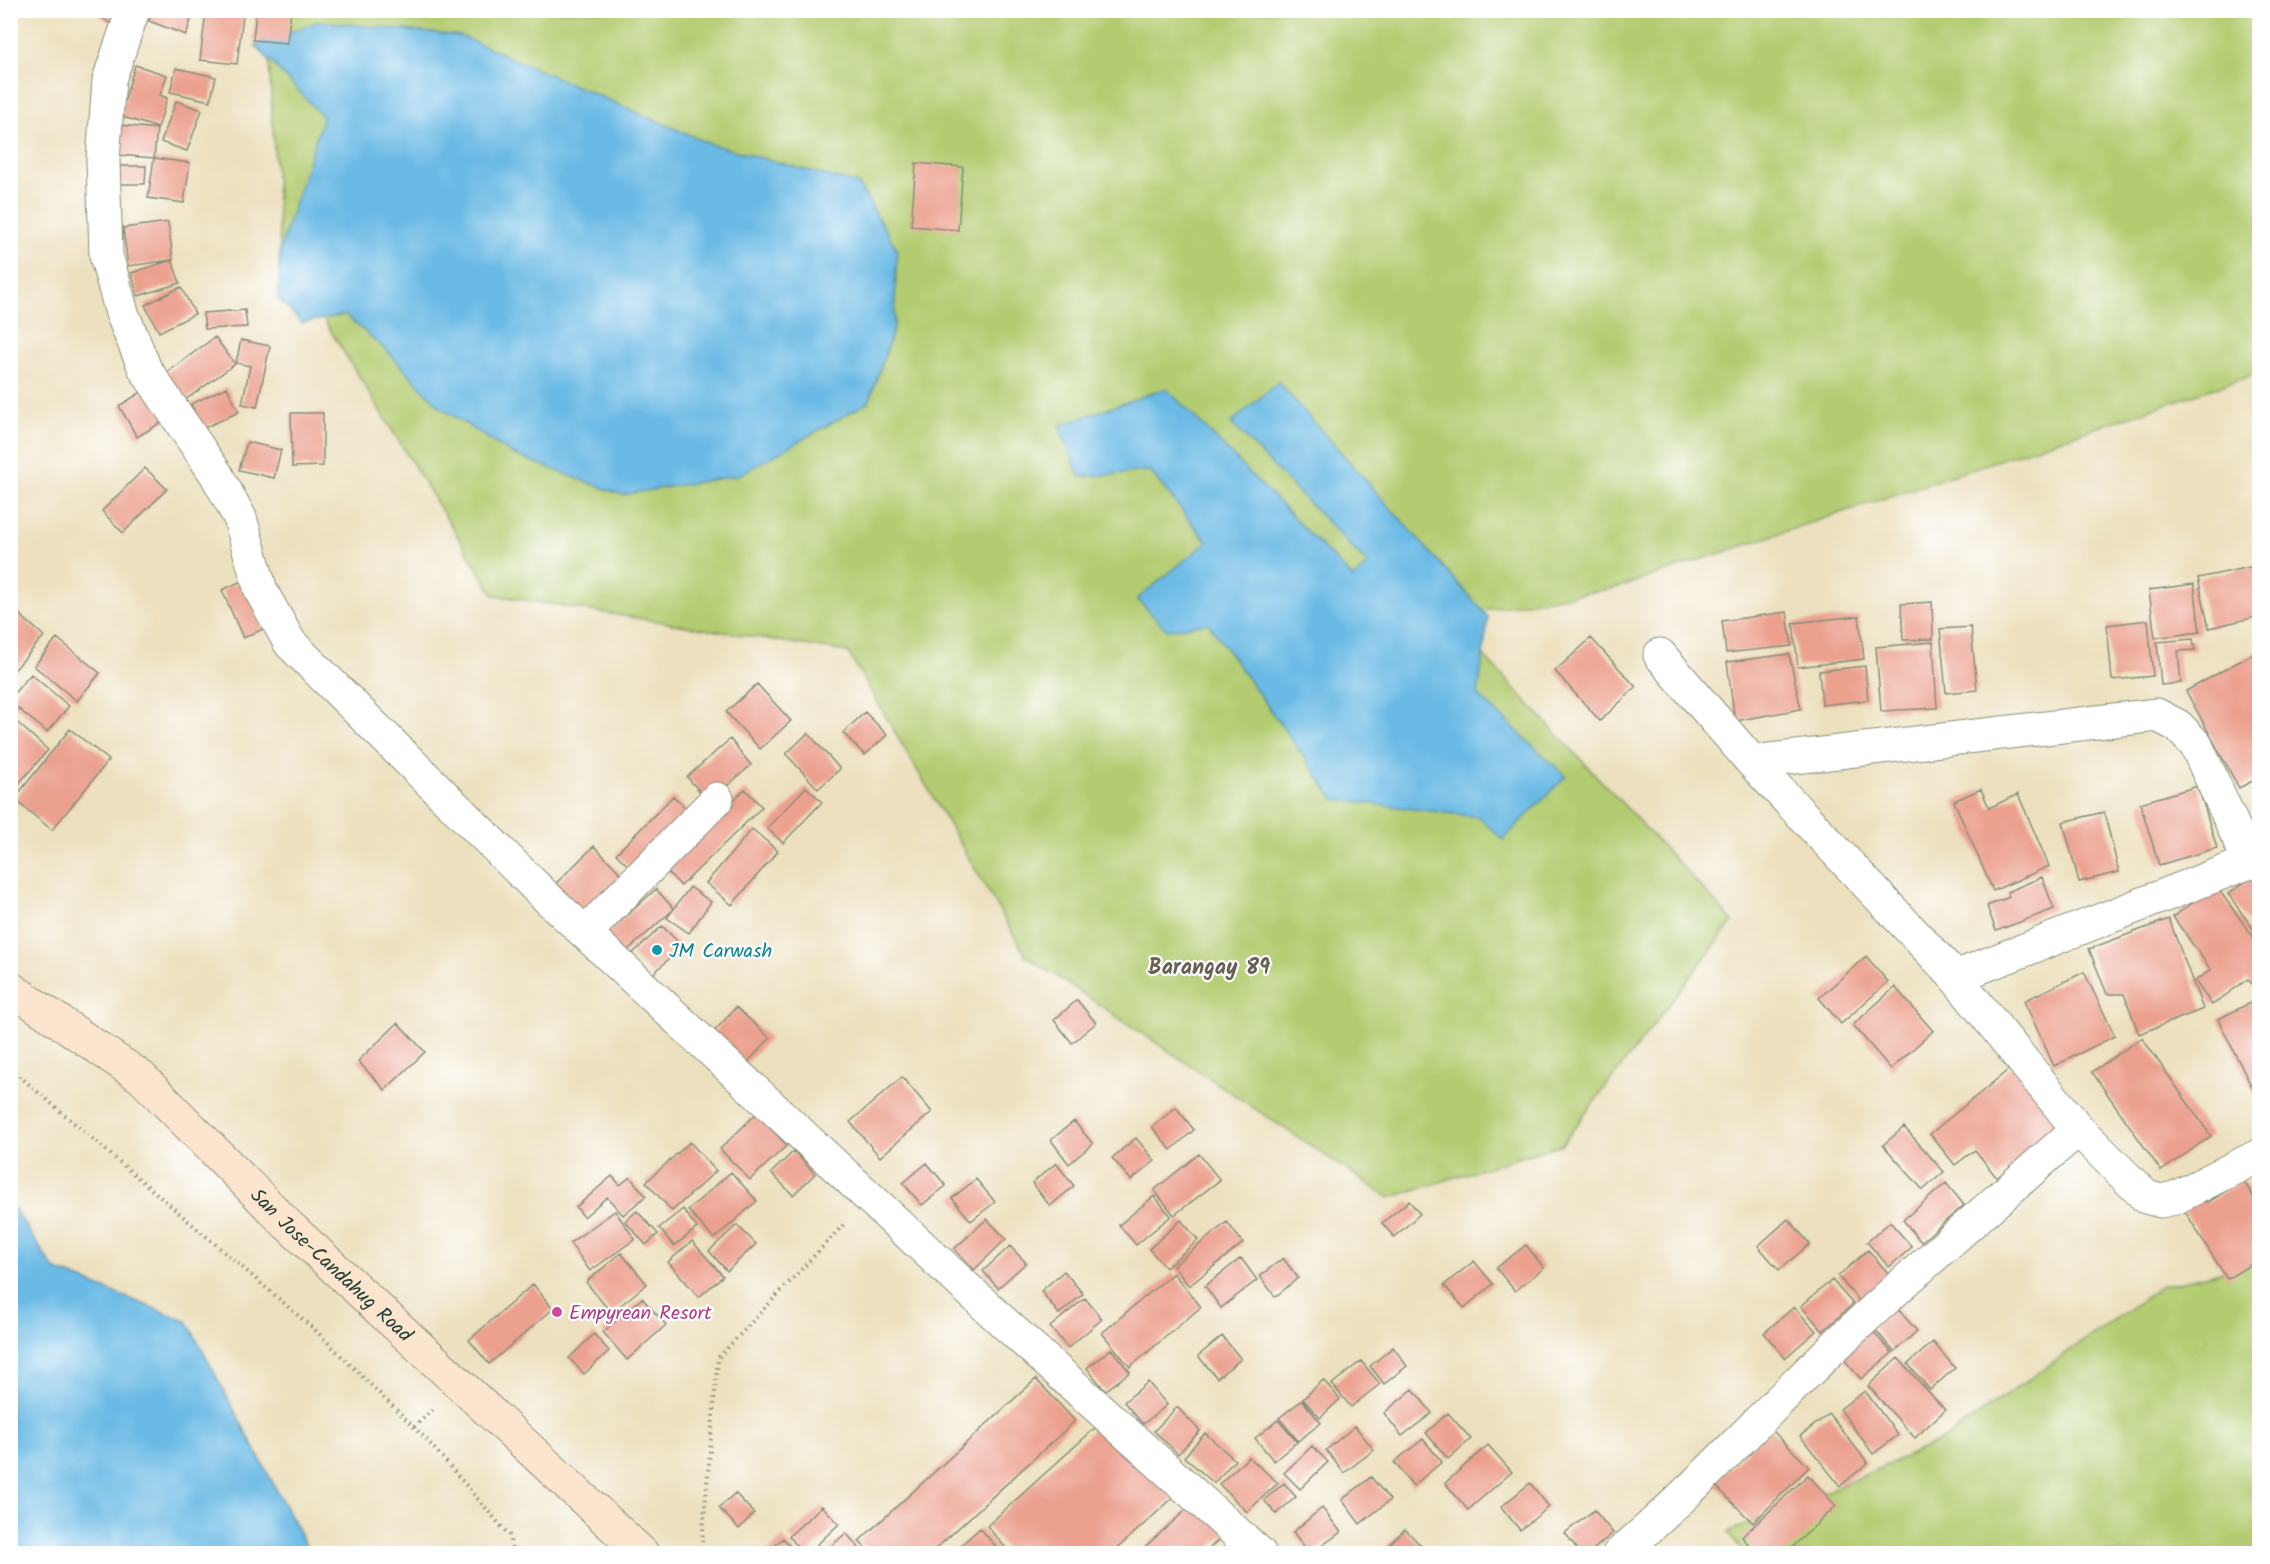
<svg xmlns="http://www.w3.org/2000/svg" width="2270" height="1564" font-family="Kalam,sans-serif">
  <style>
    .green { fill: #b4cc71; stroke: #6a8452; stroke-width: 1.5 }
    .water { fill: #6abae5; stroke: #447c8c; stroke-width: 1.5 }
    .building { fill: #eca18f }
    .lines { fill: none; stroke-linecap: round; stroke-linejoin: round }
    .street-casing { stroke: #868e79; stroke-width: 35 }
    .secondary-casing { stroke: #868e79; stroke-width: 35 }
    .path { stroke: #868e79; stroke-width: 4; stroke-dasharray: 1.5 4.5; stroke-linecap: butt }
    .street { stroke: #fff; stroke-width: 33 }
    .secondary { stroke: #fce5cf; stroke-width: 33 }
    .culture-dot { fill: #0f9aa8; stroke: #fff; stroke-width: 2 }
    .hotel-dot { fill: #d1479c; stroke: #fff; stroke-width: 2 }
    .labels { text-anchor: middle; stroke-width: 4.5; stroke-linejoin: round; paint-order: stroke }
    .culture-label { font-size: 20px; fill: #0d838f; stroke: #fff; text-anchor: start }
    .street-label { font-size: 20px; fill: #1f3d34; stroke: #fff }
    .hotel-label { font-size: 20px; fill: #b23c85; stroke: #fff; text-anchor: start }
    .quarter-label { font-size: 22px; font-weight: bold; fill: #676054; stroke: #fff }
  </style>
  <rect width="100%" height="100%" fill="#fff"/>
  <filter id="ink" filterUnits="userSpaceOnUse"><feTurbulence type="fractalNoise" baseFrequency=".0167" numOctaves="2"/><feDisplacementMap in="SourceGraphic" scale="12" xChannelSelector="R" yChannelSelector="G"/><feConvolveMatrix kernelMatrix="1 2 1 2 8 2 1 2 1" color-interpolation-filters="sRGB"/></filter>
  <filter id="wash" filterUnits="userSpaceOnUse"><feTurbulence type="fractalNoise" baseFrequency=".008" numOctaves="4" result="noise"/><feDisplacementMap in="SourceGraphic" scale="24" xChannelSelector="R" yChannelSelector="G"/><feGaussianBlur stdDeviation="1.35" result="paint"/><feColorMatrix in="noise" values="0 0 0 0 0 0 0 0 0 0 0 0 0 0 0 0 0 1.4 0 .05"/><feComposite in="paint" operator="in"/></filter>
  <g filter="url(#wash)">
    <rect width="100%" height="100%" fill="#ece0be"/>
    <!-- green -->
    <path class="green" d="M266 11H2259V373L1616 588 1446 616 1733 921 1562 1144 1389 1198 1026 956 848 652 494 595 280 249Z
      M2259 1263V1553L1745 1554 1728 1532 1840 1486 1942 1440 2162 1286Z"/>
    <!-- water -->
    <path class="water" d="M319 21 461 36 710 144 858 184 897 249 894 328 869 402 739 475 622 495 512 454 441 408 387 351 345 315 302 323 278 299 280 249 323 117 255 45Z
      M1278 382 1488 617 1478 695 1566 776 1503 840 1479 817 1334 799 1208 623 1167 630 1137 599 1207 542 1150 471 1080 477 1059 426 1166 388 1353 578 1368 564 1231 423Z
      M11 1204 54 1269 187 1321 310 1553H11Z"/>
    <g id="blocks">
      <!-- building -->
      <path class="building" d="M99 10H119L114 26 98 15Z
        M153 10H194L186 35 149 21Z
        M256 10H291L287 43 253 40Z
        M206 11 243 15 237 64 200 60Z
        M135 65 167 75 160 95 167 98 158 128 120 116Z
        M176 68 216 77 210 101 170 92Z
        M176 101 202 110 187 151 161 142Z
        M121 125 157 129 154 158 118 155Z
        M154 158 190 163 184 203 148 198Z
        M916 163 963 167 958 230 911 226Z
        M119 166H146L145 184H118Z
        M168 222 173 260 128 266 123 228Z
        M172 260 180 283 138 296 131 273Z
        M181 287 195 314 159 332 145 305Z
        M245 310 247 327 205 329 203 313Z
        M215 337 235 364 181 403 161 377Z
        M241 340 270 346 257 407 242 404 250 366 236 363Z
        M151 386 169 418 137 437 119 406Z
        M227 387 239 412 202 429 191 404Z
        M291 413H323V466L292 467Z
        M247 442 281 450 274 478 239 470Z
        M145 468 167 489 123 533 102 511Z
        M2260 565V616L2209 628 2198 578Z
        M242 581 263 629 243 638 222 590Z
        M2194 584 2200 632 2155 638 2149 590Z
        M1932 602 1933 639 1903 640 1901 604Z
        M10 606 44 636 10 675Z
        M1787 612 1792 646 1726 653 1722 621Z
        M1859 616 1864 659 1798 667 1793 623Z
        M2148 620 2153 676 2112 680 2107 625Z
        M1971 627 1977 690 1946 693 1940 629Z
        M57 638 100 673 77 701 34 666Z
        M1591 638 1636 687 1600 721 1555 671Z
        M2193 639 2195 650 2178 651 2181 683 2161 685 2157 642Z
        M1933 642 1937 708 1881 711 1876 647Z
        M2258 651 2260 654V777L2239 788 2186 691Z
        M1789 654 1801 709 1735 721 1727 662Z
        M1865 666 1868 700 1822 705 1819 671Z
        M31 674 69 706 47 732 10 702V698Z
        M757 684 791 721 760 749 726 712Z
        M865 712 887 735 865 755 843 733Z
        M10 716 48 750 13 790 10 788Z
        M70 729 109 760 52 830 14 799Z
        M808 733 840 769 818 789 786 754Z
        M730 739 751 765 709 802 687 777Z
        M2198 786 2217 848 2159 865 2140 803Z
        M806 787 822 802 783 843 767 828Z
        M745 789 762 807 681 886 664 868Z
        M1981 789 1989 808 2018 794 2049 866 1993 891 1954 801Z
        M673 796 696 818 639 876 616 854Z
        M2104 812 2119 872 2079 882 2063 822Z
        M752 829 778 851 732 905 706 883Z
        M594 846 630 883 586 927 550 889Z
        M2258 873 2260 932 2257 934 2228 894Z
        M2042 877 2054 909 1996 931 1987 906 2009 897 2007 892Z
        M2216 886 2260 946V991L2258 992 2248 979 2212 1005 2195 981 2211 970 2173 917Z
        M690 887 711 902 689 933 667 918Z
        M656 889 674 909 619 958 601 939Z
        M2169 919 2203 1009 2139 1034 2124 994H2107L2089 949Z
        M662 926 682 946 652 975 632 954Z
        M1866 956 1888 982 1841 1024 1819 998Z
        M2084 972 2115 1036 2054 1066 2024 1001Z
        M1895 987 1933 1031 1891 1069 1853 1025Z
        M2260 998V1104L2218 1019Z
        M1077 1000 1096 1023 1072 1043 1054 1020Z
        M736 1007 770 1038 746 1064 712 1034Z
        M398 1023 425 1052 385 1090 358 1061Z
        M2142 1038 2211 1136 2161 1171 2092 1072Z
        M2013 1066 2062 1127 1997 1178 1975 1150 1955 1165 1930 1134Z
        M902 1077 932 1112 880 1157 850 1122Z
        M1176 1107 1194 1130 1171 1150 1152 1127Z
        M756 1114 787 1145 750 1180 720 1149Z
        M1074 1121 1093 1144 1069 1164 1051 1140Z
        M1904 1127 1944 1172 1923 1190 1883 1145Z
        M1136 1138 1155 1161 1131 1180 1112 1158Z
        M690 1142 716 1171 672 1211 646 1182Z
        M794 1151 815 1174 793 1195 771 1173Z
        M1199 1154 1220 1180 1174 1215 1154 1190Z
        M927 1163 946 1186 922 1205 903 1183Z
        M1056 1163 1074 1186 1050 1206 1032 1183Z
        M731 1172 757 1201 714 1239 688 1210Z
        M612 1176 620 1185 630 1177 646 1196 623 1215 607 1197 584 1217 576 1207Z
        M976 1179 995 1202 971 1221 952 1198Z
        M2243 1180 2260 1207V1259L2227 1279 2181 1205 2201 1192 2207 1203Z
        M1946 1183 1964 1205 1921 1242 1903 1220Z
        M1154 1196 1171 1216 1136 1245 1119 1225Z
        M1409 1201 1420 1214 1394 1237 1382 1223Z
        M683 1209 697 1228 674 1246 659 1228Z
        M615 1211 635 1239 590 1271 570 1243Z
        M637 1211 658 1234 646 1245 625 1221Z
        M987 1219 1006 1239 974 1270 954 1249Z
        M1788 1219 1810 1244 1779 1270 1758 1246Z
        M1181 1220 1198 1240 1166 1268 1149 1249Z
        M1227 1222 1243 1243 1189 1286 1173 1266Z
        M1890 1222 1912 1247 1889 1267 1867 1242Z
        M737 1225 756 1244 727 1271 709 1251Z
        M692 1241 723 1276 699 1297 668 1262Z
        M1526 1245 1544 1268 1515 1291 1496 1268Z
        M1010 1246 1026 1263 998 1288 983 1271Z
        M1868 1250 1889 1274 1859 1301 1838 1276Z
        M621 1253 647 1284 611 1313 586 1282Z
        M1241 1258 1257 1280 1221 1308 1205 1286Z
        M1283 1258 1298 1278 1275 1297 1260 1276Z
        M1474 1261 1493 1284 1464 1308 1444 1285Z
        M1064 1271 1083 1294 1059 1314 1041 1291Z
        M1173 1273 1201 1307 1130 1367 1102 1333Z
        M1832 1280 1853 1304 1823 1331 1801 1306Z
        M533 1284 553 1309 489 1364 469 1340Z
        M642 1298 666 1325 627 1360 603 1332Z
        M1085 1298 1102 1319 1068 1348 1050 1327Z
        M1794 1307 1816 1331 1785 1358 1764 1333Z
        M1896 1307 1917 1331 1894 1352 1873 1327Z
        M1869 1327 1892 1353 1861 1379 1839 1354Z
        M594 1334 609 1351 584 1374 569 1358Z
        M1222 1336 1241 1359 1217 1378 1198 1356Z
        M1933 1342 1955 1368 1930 1390 1908 1364Z
        M1393 1347 1407 1366 1384 1384 1370 1366Z
        M1111 1349 1130 1372 1105 1391 1087 1368Z
        M1898 1358 1945 1410 1915 1438 1868 1386Z
        M1361 1361 1380 1384 1351 1407 1332 1384Z
        M1036 1379 1075 1421 930 1554H871L859 1541Z
        M1323 1380 1340 1399 1320 1418 1303 1399Z
        M1148 1382 1167 1405 1143 1424 1124 1402Z
        M1413 1389 1432 1413 1402 1436 1384 1413Z
        M1865 1391 1898 1435 1873 1454 1840 1409Z
        M1302 1400 1321 1423 1298 1441 1279 1418Z
        M1177 1407 1200 1431 1178 1454 1154 1431Z
        M1448 1413 1471 1439 1448 1459 1426 1433Z
        M1829 1414 1868 1463 1840 1486 1800 1436Z
        M1105 1419 1175 1496 1111 1554H1011L987 1526Z
        M1278 1420 1297 1442 1274 1461 1255 1438Z
        M1355 1426 1374 1450 1344 1473 1326 1450Z
        M1770 1428 1809 1467 1753 1523 1714 1484Z
        M1205 1433 1235 1460 1214 1483 1184 1457Z
        M1423 1439 1442 1462 1413 1486 1394 1462Z
        M1488 1445 1512 1472 1468 1510 1445 1483Z
        M1312 1446 1328 1462 1300 1489 1284 1473Z
        M1249 1457 1278 1483 1247 1512 1219 1484Z
        M1808 1475 1836 1506 1785 1554H1757L1742 1537Z
        M1371 1477 1390 1500 1360 1524 1342 1500Z
        M1284 1483 1296 1497 1276 1514 1264 1500Z
        M1530 1483 1549 1507 1520 1530 1501 1507Z
        M735 1493 754 1513 739 1529 719 1508Z
        M1197 1500 1226 1533 1203 1554H1137Z
        M822 1506 839 1524 807 1554H804L789 1536Z
        M1322 1508 1341 1532 1310 1554 1293 1532Z
        M1594 1510 1613 1533 1588 1554H1581L1565 1533Z
        M980 1528 1002 1554H951Z
        M1405 1529 1429 1554H1379Z
        M846 1533 864 1554H822Z
        M783 1538 797 1554H766Z"/>
    </g>
  </g>
  <g filter="url(#ink)">
    <use href="#blocks" fill-opacity="0" stroke="#868e79" stroke-width="1.5"/>
    <g class="lines">
      <defs>
        <path id="street" d="M133 10 109 80 103 160 106 255 122 313 145 369 216 474 240 518 261 591 290 643 541 892 1000 1319 1260 1554
          M1660 655 1752 762 1955 977
          M1752 762 2157 715 2178 726 2196 745 2250 863
          M2260 858 1955 977 2078 1129 2146 1197 2161 1201 2175 1198 2260 1155
          M585 933 717 799
          M1619 1554C1696 1489 1763 1414 1836 1345 1914 1271 1997 1201 2078 1129"/>
        <g id="secondary">
          <path id="s1" d="M10 988 141 1077 287 1224 643 1554"/>
        </g>
      </defs>
      <!-- street casing -->
      <use href="#street" class="street-casing"/>
      <!-- secondary casing -->
      <use href="#secondary" class="secondary-casing"/>
      <!-- path -->
      <path class="path" d="M10 1068 314 1329 427 1440 509 1535 513 1554
        M414 1427 433 1409
        M701 1554 718 1358 844 1224"/>
      <!-- street -->
      <use href="#street" class="street"/>
      <!-- secondary -->
      <use href="#secondary" class="secondary"/>
    </g>
  </g>
  <!-- markers -->
  <circle class="culture-dot" cx="657" cy="950" r="6"/>
  <circle class="hotel-dot" cx="557" cy="1312" r="6"/>
  <g class="labels">
    <!-- culture labels -->
    <g class="culture-label">
      <text x="669" y="957">JM Carwash</text>
    </g>
    <!-- street labels -->
    <g class="street-label">
      <text dy="7" stroke="none"><textPath href="#s1" startOffset="426">San Jose-Candahug Road</textPath></text>
    </g>
    <!-- hotel labels -->
    <g class="hotel-label">
      <text x="569" y="1319">Empyrean Resort</text>
    </g>
    <!-- quarter labels -->
    <g class="quarter-label">
      <text x="1209" y="974">Barangay 89</text>
    </g>
  </g>
  <!-- margin -->
  <rect width="2270" height="1564" fill="none" stroke="#fff" stroke-width="36"/>
</svg>
